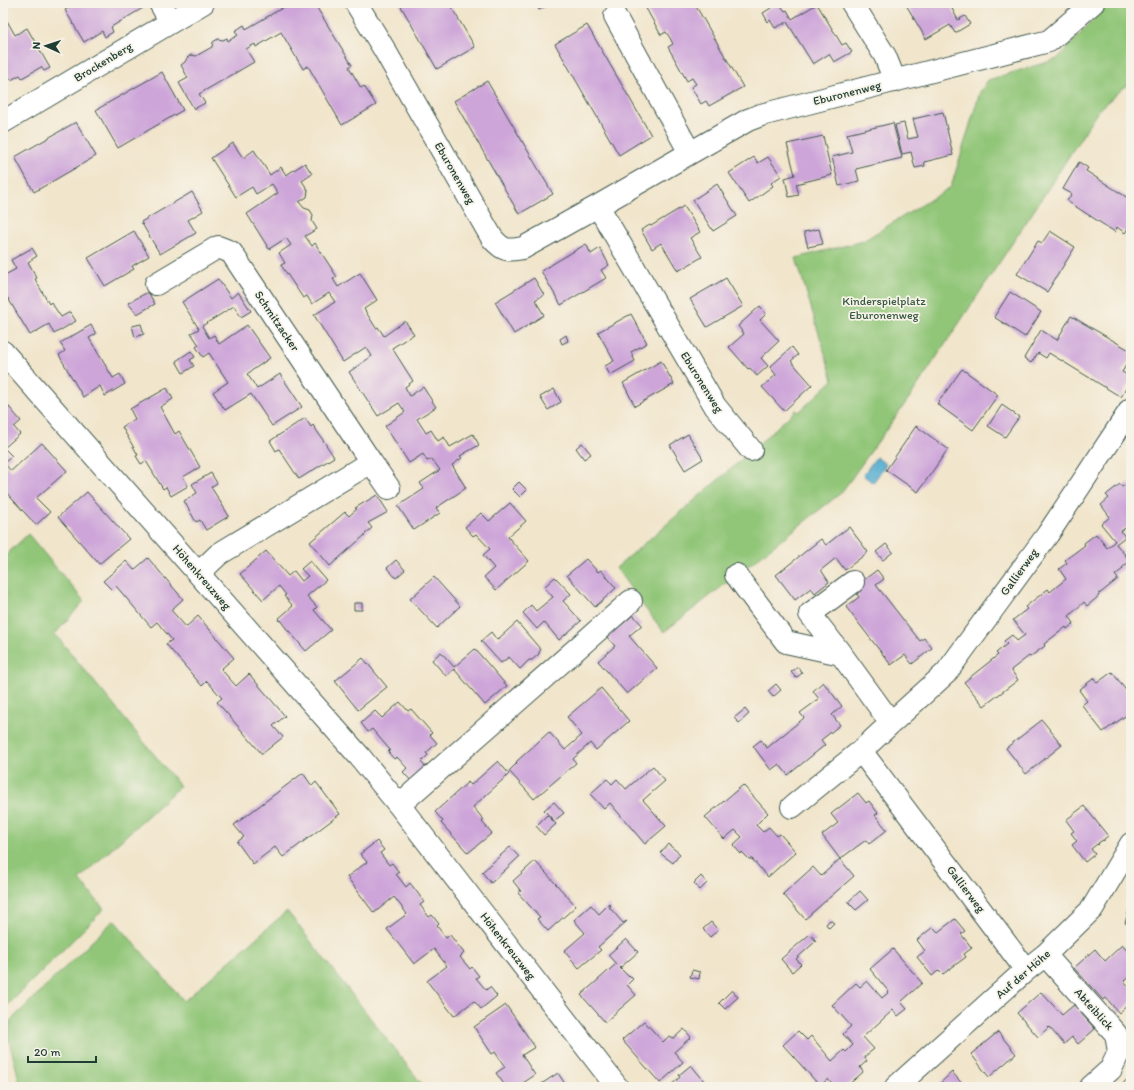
<svg xmlns="http://www.w3.org/2000/svg" width="1134" height="1090" font-family="Itim,sans-serif">
  <style>
    .green { fill: #91c678; stroke: #588256 }
    .water { fill: #52acd0; stroke: #387482 }
    .building { fill: #cda5d9 }
    .lines { fill: none; stroke-linecap: round; stroke-linejoin: round }
    .minor-casing { stroke: #3e564b; stroke-width: 24 }
    .minor { stroke: #fff; stroke-width: 22 }
    .labels { text-anchor: middle; stroke-width: 3.5; stroke-linejoin: round; paint-order: stroke }
    .street-label { font-size: 12px; fill: #1f3d34; stroke: #f7f3e8 }
    .park-label { font-size: 12px; fill: #365842; stroke: #f7f3e8 }
  </style>
  <rect width="100%" height="100%" fill="#f7f3e8"/>
  <filter id="ink" filterUnits="userSpaceOnUse"><feTurbulence type="fractalNoise" baseFrequency=".025" numOctaves="2"/><feDisplacementMap in="SourceGraphic" scale="8" xChannelSelector="R" yChannelSelector="G"/><feConvolveMatrix kernelMatrix="1 2 1 2 8 2 1 2 1" color-interpolation-filters="sRGB"/></filter>
  <filter id="wash" filterUnits="userSpaceOnUse"><feTurbulence type="fractalNoise" baseFrequency=".012" numOctaves="4" result="noise"/><feDisplacementMap in="SourceGraphic" scale="16" xChannelSelector="R" yChannelSelector="G"/><feGaussianBlur stdDeviation="0.9" result="paint"/><feColorMatrix in="noise" values="0 0 0 0 0 0 0 0 0 0 0 0 0 0 0 0 0 1.4 0 .05"/><feComposite in="paint" operator="in"/></filter>
  <g filter="url(#wash)">
    <rect width="100%" height="100%" fill="#f1e5cb"/>
    <!-- green -->
    <path class="green" d="M1109 3H1128L1131 6V82L1100 108 1033 212 912 394 841 493 664 632 644 607 616 568 733 467 796 410 799 412 833 380 796 258 863 241 951 187 980 92 988 80 1057 59Z
      M28 534 84 601 55 634 180 786 79 879 104 909 3 1010V558Z
      M287 911 424 1087H21L8 1037 10 1021 114 920 184 1001Z"/>
    <!-- water -->
    <path class="water" d="M876 457 886 464 873 483 863 475Z"/>
    <g id="blocks">
      <!-- building -->
      <path class="building" d="M78 3H156L158 6 151 10 148 5 111 27 113 32 105 37 102 31 84 42 65 10Z
        M291 3H314L352 65 349 67 361 88 364 86 376 105 342 125 308 66 303 69 281 32 256 47 255 44 246 49 254 62 199 94 205 103 194 109 179 83 188 78 181 65 185 62 187 58 191 55 196 56 212 47 213 42 218 39 223 40 227 38 228 41 238 35 235 31 244 25 246 29Z
        M399 3H449L475 47 437 69Z
        M535 3H551L539 10Z
        M643 3H694L743 87 709 106 706 101 701 104 691 87 696 84 692 78 687 81 668 47 673 44 670 38 666 32 661 35Z
        M779 3 785 11 787 10 792 19 817 4 842 45 846 43 852 52 834 62 829 54 813 64 787 22 775 28 770 20 768 22 763 13Z
        M905 3H949L958 20 965 16 970 24 955 33 950 25 926 39Z
        M6 19 15 35 27 28 50 68 44 71 41 67 22 78 20 75 11 80 3 67V21Z
        M587 25 651 135 619 155 555 44Z
        M162 72 183 110 118 148 96 110Z
        M487 81 553 194 519 214 454 101Z
        M943 112 953 155 924 162 925 166 915 168 911 152 902 154 895 125 904 123 908 139 918 137 913 119Z
        M76 122 96 156 34 192 15 157Z
        M893 123 902 158 856 169 859 181 839 186 832 157 852 152 847 134Z
        M823 136 832 175 796 184 799 195 789 197 785 178 795 175 787 144Z
        M233 143 243 158 254 150 270 175 281 167 286 175 305 163 312 174 302 181 308 190 307 197 299 202 304 208 310 210 313 215 312 221 317 229 305 236 312 246 315 243 337 277 333 279 338 287 360 273 377 300 364 309 376 328 378 327 384 336 405 321 414 334 392 348 413 381 405 387 410 396 423 387 436 407 417 419 426 433 431 430 438 441 444 437 450 447 473 434 479 445 460 456 462 458 452 465 466 488 436 508 440 513 414 530 398 506 424 489 420 483 440 470 432 459 427 461 423 454 409 463 385 426 405 412 399 403 378 416 349 372 372 356 366 347 343 362 314 315 335 302 329 293 312 304 307 296 303 298 281 265 285 263 279 253 291 245 286 238 269 249 247 214 278 193 272 184 256 194 252 187 236 197 211 158Z
        M754 157 758 163 768 157 781 176 771 183 773 186 749 203 729 173Z
        M1079 162 1088 168 1086 171 1131 200V224L1125 233 1117 227 1115 232 1067 201 1072 194 1063 189Z
        M717 184 737 216 713 231 693 200Z
        M192 192 203 211 188 220 196 233 160 254 141 222Z
        M684 206 700 232 690 238 702 257 678 271 661 243 652 249 641 230 650 225 651 226Z
        M819 229 823 244 808 247 804 232Z
        M134 231 149 256 132 266 134 269 105 286 88 258Z
        M1050 231 1075 247 1047 292 1017 274 1038 241 1042 243Z
        M586 244 591 254 600 248 609 265 601 270 606 278 561 305 541 271Z
        M32 248 37 256 28 262 37 278 35 279 49 304 51 302 61 317 70 312 76 321 54 334 49 324 30 335 3 290V276L16 269 11 260Z
        M534 278 544 295 535 300 544 315 514 334 495 302Z
        M726 278 743 306 707 327 690 299Z
        M218 279 231 298 238 292 251 311 241 317 234 306 202 326 209 338 214 335 219 344 247 325 270 358 247 374 252 381 257 389 280 374 302 407 272 426 251 394 225 410 213 392 228 382 209 353 203 357 196 347 199 345 191 333 199 329 182 302Z
        M148 292 155 304 137 314 128 303Z
        M1010 292 1041 312 1025 337 994 317Z
        M760 306 766 314 760 320 779 341 761 358 768 366 757 376 750 368 748 369 729 347 744 334 738 326Z
        M631 314 647 343 631 352 635 361 610 375 605 366 614 361 598 332Z
        M1071 316 1131 351V357L1122 372 1131 377V380L1121 397 1049 353 1046 358 1038 353 1031 363 1024 358 1041 330 1057 340Z
        M141 324 144 334 135 337 132 326Z
        M91 325 96 334 89 338 113 378 120 374 125 384 105 396 100 386 83 397 59 355 65 351 60 343Z
        M566 335 568 341 562 344 560 339Z
        M792 347 798 355 791 361 812 385 784 411 762 387 776 375 770 367Z
        M191 351 195 357 190 360 194 366 183 373 176 361Z
        M661 361 674 384 635 406 623 383Z
        M962 369 998 395 973 430 937 404Z
        M167 388 173 399 160 407 175 434 179 431 200 467 183 477 188 486 171 496 166 487 163 489 146 461 141 464 136 456 138 455 122 427 135 419 130 409Z
        M554 389 561 402 548 410 540 397Z
        M3 400 21 421 14 427 20 434 4 448 12 456 4 463 11 471 42 443 67 471 36 498 50 512 36 525 3 489Z
        M1002 405 1019 417 1005 437 988 426Z
        M305 418 311 427 313 425 334 457 299 479 279 449 276 451 270 441Z
        M916 426 948 449 918 492 886 470Z
        M688 434 703 459 685 470 670 445Z
        M582 443 591 454 584 459 576 448Z
        M211 473 217 483 211 487 229 516 206 530 200 520 196 522 184 501 197 493 192 484Z
        M519 482 527 490 520 497 512 489Z
        M1128 483 1131 487V524L1121 531 1125 537 1116 544 1130 561 1122 568 1123 569 1115 575 1118 579 1098 595 1099 596 1087 606 1084 602 1069 616 1074 623 1067 629 1066 627 1044 644 1045 646 1038 651 1030 657 1029 656 1011 670 1018 680 984 706 964 682 998 655 996 653 1007 644 1004 641 1012 635 1017 641 1025 635 1013 620 1027 609 1025 607 1048 589 1050 592 1066 579 1059 569 1067 563 1065 560 1085 545 1084 543 1096 534 1107 548 1115 541 1101 524 1110 517 1101 505 1109 498 1106 495 1120 484 1122 487Z
        M87 492 129 539 99 564 58 517Z
        M377 495 388 512 368 523 372 528 365 534V535L330 566 310 542 345 512 349 516 357 509 355 508Z
        M510 503 526 521 508 537 529 561 496 590 484 577 494 568 483 555 490 549 476 534 473 536 465 527 481 513 489 521Z
        M849 527 868 552 845 570 836 558 821 570 829 582 815 593 811 588 795 600 776 575 821 539 826 545Z
        M886 544 893 552 883 560 876 552Z
        M266 551 288 576 294 571 302 581 308 576 301 569 310 561 326 580 307 596 317 607 314 610 331 630 306 651 289 631V632L280 620 279 621 278 619 293 606 284 596 286 595 279 586 263 600 240 574Z
        M148 558 183 599 171 610 186 627 198 616 234 658 221 669 236 686 249 674 285 716 273 726 283 737 262 754 217 702 222 698 207 681 202 686 166 644 172 640 157 622 151 627 116 586 112 590 103 581 126 561 134 570Z
        M586 559 598 572 601 570 616 588 595 607 567 575Z
        M396 560 405 570 396 578 387 568Z
        M877 570 884 579 876 585 920 641 924 638 932 648 912 664 905 655 891 665 846 607 859 597 853 588Z
        M434 577 460 606 437 628 410 599Z
        M555 577 571 594 563 601 581 621 559 640 544 622 537 629 523 613 531 605 536 611 553 597 544 587Z
        M354 603H362V610H354Z
        M633 615 642 625 629 636 657 668 627 694 598 661 615 646 607 637Z
        M517 622 541 650 539 652V654L532 660H529L520 669 509 657 501 663 481 641 491 632 497 640Z
        M475 649 507 686 485 705 454 669 446 676 432 660 441 652 454 667Z
        M363 658 387 687 358 710 335 681Z
        M798 667 802 673 796 678 791 672Z
        M1112 672 1131 697V712L1103 732 1082 705 1087 701 1079 690 1094 678 1097 683Z
        M823 682 842 706 832 715 840 725 821 740 825 745 788 775 779 764 771 770 753 746 761 740 767 748 804 718 800 713 819 699 813 691Z
        M776 684 781 690 773 697 768 691Z
        M601 688 629 721 596 750 590 743 573 759 576 763 534 799 509 771 517 763 516 762 549 732 565 750 582 735 567 717Z
        M400 702 408 711 411 709 432 733 430 735 437 743 426 753 428 755 421 762 428 770 413 783 403 772 407 768 397 757 394 759 388 752 390 750 372 729 368 732 361 723 375 711 382 718Z
        M745 709 749 714 739 723 734 718Z
        M1042 720 1062 745 1026 774 1006 748Z
        M498 761 509 774 473 807 484 820 482 822 492 833 468 853 441 823 443 821 435 812 468 782 471 785Z
        M653 766 665 781 643 800 666 826 645 844 610 803 604 809 590 794 607 779 612 784 617 779 626 789Z
        M303 773 312 786 316 782 340 814 283 857 275 847 253 864 237 842 244 837 234 825Z
        M743 785 768 813 756 825 763 832 769 827 777 836 780 834 796 852 768 877 752 859H749L742 852 741 854 733 845 742 837 735 830 724 839 705 817Z
        M858 793 866 803 869 801 878 813 875 815 887 830 869 844 866 840 840 859 822 835 838 823 831 814Z
        M554 802 564 813 554 821 544 810Z
        M1084 806 1108 836 1104 839V841L1103 840 1098 843 1099 844 1098 845 1097 844 1091 849 1095 854 1085 862 1072 845 1077 841 1071 833 1074 831 1066 820Z
        M547 815 556 824 544 835 536 826Z
        M377 841 384 850 380 853 389 865 392 863 399 872 396 874 406 887 410 883 417 892 424 902 420 905 429 917 432 915 439 924 437 926 446 938 450 935 464 953 460 957 470 969 472 967 479 976 476 978 486 990 490 987 497 996 481 1009 474 1001 454 1016 427 981 447 966 434 949 414 964 387 929 407 914 394 897 374 913 347 877 367 862 360 854Z
        M668 844 680 854 673 863 660 853Z
        M510 847 519 857 491 883 482 872Z
        M840 859 854 876 805 919 783 894 813 867 821 876Z
        M535 861 576 906 548 931 537 919 540 917 518 893 521 891 513 881Z
        M701 876 707 883 700 890 694 883Z
        M860 891 868 900 856 910 848 902Z
        M1131 903V925L1125 923Z
        M609 904 611 906 609 907 623 923 627 921 598 947 601 950 579 968 564 951 585 933 574 920 591 905 599 914Z
        M955 919 965 931 961 934 972 948 964 954 966 957 943 974 939 970 932 976 917 957 925 951 917 940 933 927 938 932Z
        M830 920 834 923 829 928 826 924Z
        M711 922 718 930 710 937 703 929Z
        M810 934 816 941 796 959 801 964 792 972 781 959Z
        M626 939 638 952 620 968 628 976 629 975 633 979 627 985 636 995 605 1022 581 995 616 964 608 955Z
        M1122 945 1130 954 1131 953V975L1124 981 1131 989V1002L1119 1013 1106 998 1103 1000 1074 968 1095 949 1105 961Z
        M893 949 922 983 901 1002 907 1009 898 1016 893 1010 863 1037 874 1049 864 1057 867 1061 860 1067 863 1072 846 1087H834L828 1079 820 1086 783 1045 798 1031 807 1040 811 1036 832 1061 844 1050 846 1052 853 1045 843 1034 851 1026 832 1005 856 983 860 987 867 981 882 998 889 992 870 969Z
        M692 970 700 972 699 979 690 977Z
        M732 990 738 997 725 1009 719 1003Z
        M1041 992 1062 1015 1074 1005 1095 1029 1078 1044 1072 1037 1064 1044 1049 1027 1038 1037 1017 1013Z
        M506 1005 535 1047 522 1055 535 1075 517 1087H506L496 1073 505 1067 495 1052 492 1054 474 1027Z
        M644 1021 663 1042 669 1036 674 1038 684 1029 691 1037 674 1052 683 1062 660 1083 622 1040Z
        M998 1032 1016 1054 989 1077 971 1054Z
        M691 1065 709 1087H669L680 1077 679 1075Z
        M952 1072 965 1087H936Z
        M558 1073 567 1087H537Z
        M1131 1076V1087H1119Z"/>
    </g>
  </g>
  <g filter="url(#ink)">
    <use href="#blocks" fill-opacity="0" stroke="#3e564b" stroke-width="1"/>
    <g class="lines">
      <defs>
        <path id="minor" d="M160 3 171 22
          M356 3 384 49 492 238C503 251 508 251 523 248L598 206 690 153 615 16
          M852 3 885 56 895 81
          M3 122 203 3
          M690 153 748 120 761 115 1049 41 1093 3
          M598 206 715 406 751 450
          M156 284 218 247 231 252 371 462 219 554 199 573
          M3 352 360 757 399 805 617 1087
          M371 462 389 488
          M736 575 786 642 841 654 891 723 861 751 1026 970
          M841 654 810 614 853 582
          M891 723 946 673 1048 534 1131 409
          M399 805 631 601
          M792 807 861 751
          M1045 955 1116 1034 1119 1052 1111 1069 1091 1087
          M896 1087 1026 970 1045 955 1092 909 1131 844"/>
      </defs>
      <!-- minor casing -->
      <use href="#minor" class="minor-casing"/>
      <!-- minor -->
      <use href="#minor" class="minor"/>
    </g>
  </g>
  <g class="labels">
    <!-- street labels -->
    <g class="street-label">
      <text transform="translate(103 62) rotate(-31)" y="4">Brockenberg</text>
      <text transform="translate(847 93) rotate(-14)" y="4">Eburonenweg</text>
      <text transform="translate(455 173) rotate(60)" y="4">Eburonenweg</text>
      <text transform="translate(277 321) rotate(56)" y="4">Schmitzacker</text>
      <text transform="translate(702 382) rotate(58)" y="4">Eburonenweg</text>
      <text transform="translate(1019 572) rotate(-54)" y="4">Gallierweg</text>
      <text transform="translate(202 577) rotate(49)" y="4">Höhenkreuzweg</text>
      <text transform="translate(966 889) rotate(53)" y="4">Gallierweg</text>
      <text transform="translate(508 946) rotate(52)" y="4">Höhenkreuzweg</text>
      <text transform="translate(1023 974) rotate(-41)" y="4">Auf der Höhe</text>
      <text transform="translate(1094 1009) rotate(48)" y="4">Abteiblick</text>
    </g>
    <!-- park labels -->
    <g class="park-label">
      <text x="884" y="305">Kinderspielplatz<tspan x="884" dy="14">Eburonenweg</tspan></text>
    </g>
  </g>
  <!-- margin -->
  <rect width="1134" height="1090" fill="none" stroke="#f7f3e8" stroke-width="16"/>
  <!-- north arrow -->
  <g transform="translate(46 46) rotate(273)" stroke="#f7f3e8" stroke-width="3" paint-order="stroke">
  <path d="M0-3L7 15L0 10L-7 15Z" fill="#1f3d34"/>
  <text y="-6" font-size="11" font-weight="bold" text-anchor="middle" fill="#1f3d34">N</text>
  </g>
  <!-- scale -->
  <path d="M28 1056v6h68v-6" fill="none" stroke="#1f3d34" stroke-width="2"/>
  <text x="34" y="1056" font-size="12" fill="#1f3d34" stroke="#f7f3e8" stroke-width="3" paint-order="stroke">20 m</text>
</svg>
